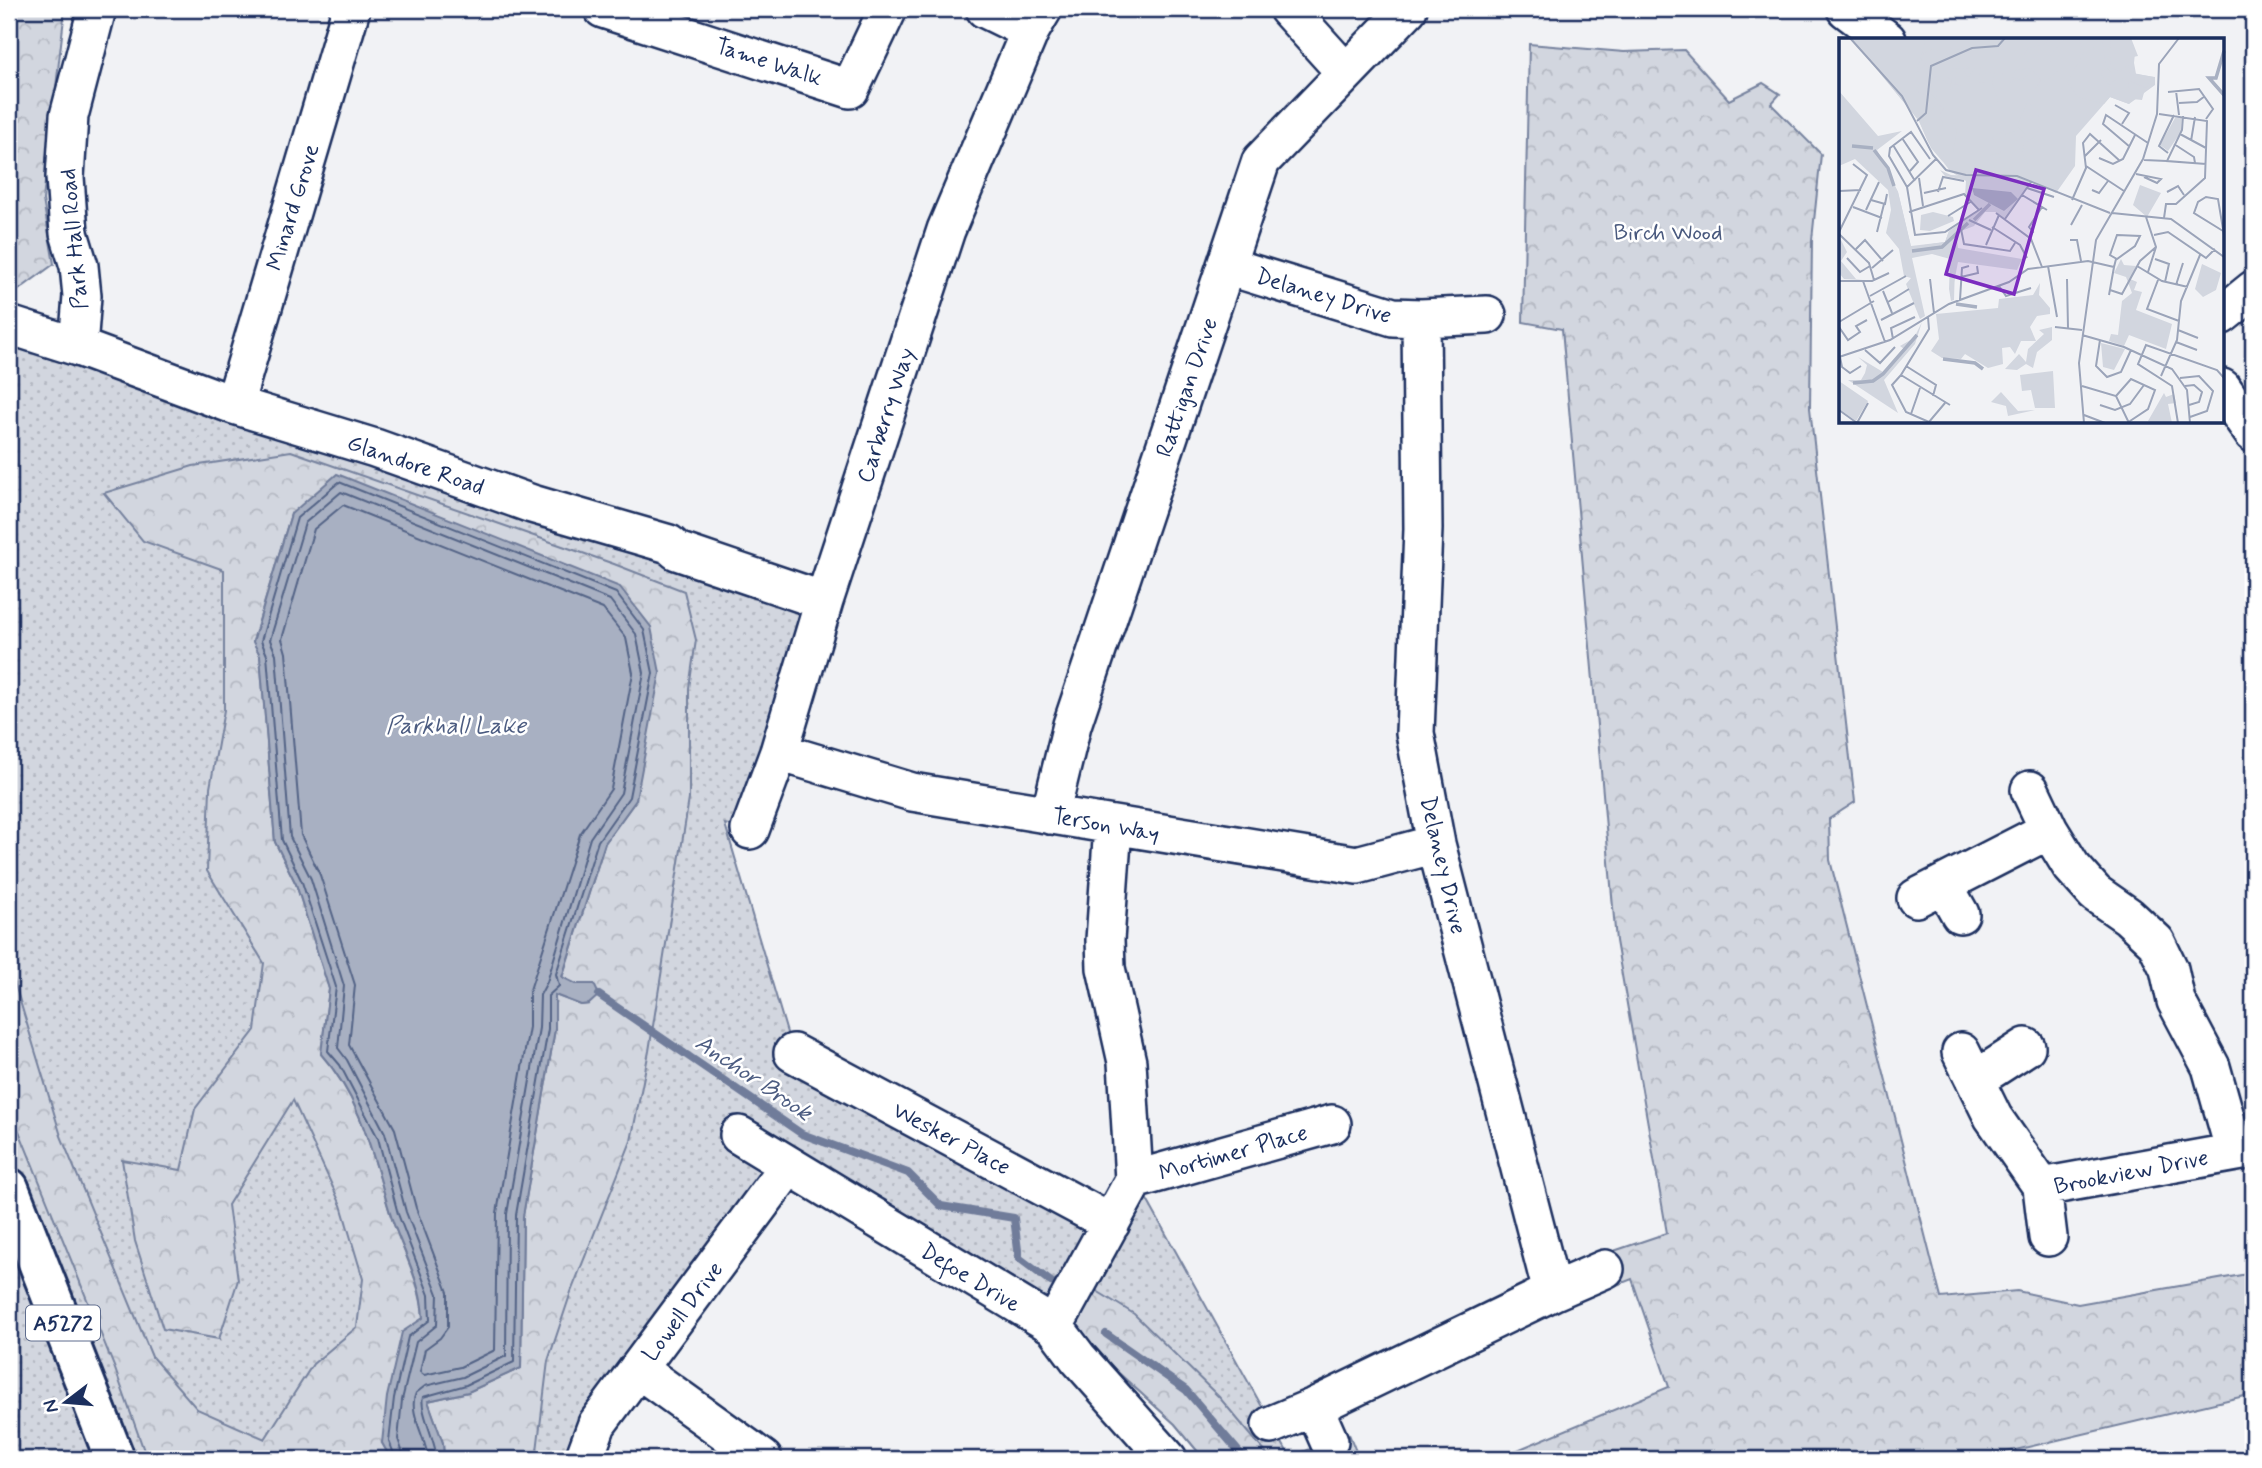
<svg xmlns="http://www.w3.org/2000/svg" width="2262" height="1468" font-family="Mynerve,sans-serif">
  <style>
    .green { fill: url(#green-dots); stroke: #76829e; stroke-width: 2 }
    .forest { fill: url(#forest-crowns); stroke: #76829e; stroke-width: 2 }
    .water { fill: #a8b0c2; stroke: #707c9a; stroke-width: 2 }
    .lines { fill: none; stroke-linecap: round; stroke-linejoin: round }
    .shore { stroke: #536386; stroke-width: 2 }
    .stream { stroke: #707c9a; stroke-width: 8 }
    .minor-casing { stroke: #1b2f5e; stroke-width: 42 }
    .major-casing { stroke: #1b2f5e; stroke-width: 44 }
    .minor { stroke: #fff; stroke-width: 37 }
    .major { stroke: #fff; stroke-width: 38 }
    .labels { text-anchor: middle; stroke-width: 5; stroke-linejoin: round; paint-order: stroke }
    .shield { fill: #fff; stroke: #5f6d8e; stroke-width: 2 }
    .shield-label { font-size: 21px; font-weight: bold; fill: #1b2f5e }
    .street-label { font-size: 23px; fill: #1b2f5e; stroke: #fff }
    .park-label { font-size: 23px; fill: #49597e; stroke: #fff }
    .water-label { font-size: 24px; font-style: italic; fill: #4c5c81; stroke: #fff }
    .inset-river { fill: none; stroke: #a8b0c2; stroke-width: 3.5 }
    .inset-road { fill: none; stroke: #9ba4b9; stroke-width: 2 }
    .view { fill: #7b2cbf; fill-opacity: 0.15; stroke: #7b2cbf; stroke-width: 3.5 }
    .inset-edge { fill: none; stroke: #1b2f5e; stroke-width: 3.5 }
  </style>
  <defs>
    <pattern id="green-dots" width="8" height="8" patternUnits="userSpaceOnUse" patternTransform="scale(1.75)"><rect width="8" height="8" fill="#d2d6df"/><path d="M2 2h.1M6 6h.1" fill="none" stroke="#b4b8c2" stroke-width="1.8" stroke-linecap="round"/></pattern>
    <pattern id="forest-crowns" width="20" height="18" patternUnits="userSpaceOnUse" patternTransform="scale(1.75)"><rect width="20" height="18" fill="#d2d6df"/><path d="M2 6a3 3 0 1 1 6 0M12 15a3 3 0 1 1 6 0" fill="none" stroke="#b4b8c2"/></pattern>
  </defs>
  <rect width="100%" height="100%" fill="#f1f2f5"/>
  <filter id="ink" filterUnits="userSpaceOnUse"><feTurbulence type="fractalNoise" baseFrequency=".0143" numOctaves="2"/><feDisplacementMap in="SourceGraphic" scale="14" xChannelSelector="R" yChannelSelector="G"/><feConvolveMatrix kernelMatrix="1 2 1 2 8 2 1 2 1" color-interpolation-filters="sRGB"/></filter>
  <g filter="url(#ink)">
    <!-- green -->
    <path class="green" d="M9 326 824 601 742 828 725 824 793 1053 1111 1223 1054 1326 784 1164 584 1459H115L9 1184Z
      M1141 1189 1290 1457 1349 1434 1359 1459H1204L1175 1424 1068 1327Z
      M9 1244 98 1459H9Z"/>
    <!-- forest -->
    <path class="forest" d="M9 9H65L43 200 54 264 9 297Z
      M1529 44 1624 52 1684 50 1729 100 1763 83 1780 94 1771 104 1821 154 1812 240 1810 408 1855 802 1829 819 1830 860 1941 1298 2017 1291 2078 1304 2253 1273V1394L1977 1459H1496L1669 1387 1632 1279 1612 1287 1602 1255 1667 1233 1616 941 1562 329 1523 322Z
      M291 451 614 564 684 591 696 640 689 688V799L649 1051 631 1141 571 1292 548 1361 536 1459H444L443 1443 428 1401 468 1392 521 1368 523 1216 555 1029V995L581 1005 589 1004 594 984H576L562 978 605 843 636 800 291 514 253 641 260 655 275 842 296 884 329 989 321 1054C363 1101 373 1158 391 1216 402 1250 421 1282 423 1318L382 1443 391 1459H147L115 1369 9 1106V965L61 1136 152 1357 197 1409 265 1439 313 1364 357 1327 363 1279 341 1205 293 1100 228 1205 238 1280 219 1339 163 1329 135 1241 122 1160 181 1170 195 1109 255 1030 264 963 207 871 210 788 224 710V570L143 541 104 493 193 466Z
      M1092 1288 1134 1314 1219 1397 1271 1459H1204L1175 1424 1068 1327Z"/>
    <!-- water -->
    <path class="water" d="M337 474 620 587 651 627 660 673 636 800 605 843 562 977 576 984H594L599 995 589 1004 581 1005 555 995V1029L523 1216 521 1368 468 1392 428 1401 443 1443 444 1459H391L382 1443 387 1397 402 1332 423 1318C422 1282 402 1250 391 1216 373 1158 363 1101 321 1054L329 989 296 884 275 842 260 655 253 642 291 514Z"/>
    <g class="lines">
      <!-- shore -->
      <path class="shore" d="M343 505 603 609 626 638 633 673 611 789 580 834 529 993V1027L497 1213 495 1350 460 1367 424 1375 420 1372 425 1349 440 1338 448 1327V1292L416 1208 395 1129 349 1045 355 985 320 875 301 835 286 653 282 639 314 529Z
        M396 1459 389 1441 394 1398 408 1337 430 1320 429 1295 398 1214 378 1138 340 1065 328 1051 336 987 302 882 282 840 267 655 261 641 297 518 339 482 616 593 644 630 653 673 629 797 598 841 556 974 559 986 548 996V1029L516 1215 514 1362 466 1385 423 1397C419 1409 436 1442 437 1459
        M405 1459 398 1439 402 1400 416 1342 437 1325 438 1294 406 1212 385 1133 347 1060 338 1048 344 986 311 879 290 837 276 654 270 640 305 523 341 492 610 600 636 634 644 673 621 793 590 838 547 982 540 995 539 1028 507 1214 506 1356 463 1377 425 1386 416 1393C407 1412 427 1439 428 1459"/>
      <!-- stream -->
      <path class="stream" d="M599 995 802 1134 908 1173 941 1206 1014 1218 1019 1258 1051 1282
        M1106 1334 1186 1390 1245 1459"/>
      <defs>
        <path id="minor" d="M603 9 850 89 888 9
          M985 9 1030 31
          M1288 9 1346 73
          M1846 9 1887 40
          M1227 266 1393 317 1421 318 1423 529 1415 733 1436 844 1552 1292 1314 1407 1271 1425
          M2222 315 2253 290
          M1421 318 1487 315
          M9 325 78 347 234 405 375 448 532 504 669 544 677 551 824 601
          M78 347 82 296 79 266 69 233 65 177 69 116 97 9
          M2222 388 2253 433
          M234 405 351 9
          M779 752 912 792 1357 865 1436 844
          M2030 790 2049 830
          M1050 815 1072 725 1261 161 1408 9
          M750 830 779 752 824 601 946 230 1030 31 1043 9
          M1943 884 1960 914
          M1916 898 2049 830 2071 866 2095 893 2128 916 2156 942 2169 969 2176 1001 2211 1067 2235 1152
          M1961 1052 1993 1117 2042 1187 2253 1149
          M793 1053 1111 1223
          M1975 1080 2026 1047
          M739 1135 1054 1326 1078 1358 1168 1459
          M1134 1180 1332 1124
          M2042 1187 2048 1237
          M1552 1292 1605 1269
          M1054 1326 1134 1180 1127 1062 1106 968 1105 940 1113 826
          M638 1369 763 1459
          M1314 1407 1329 1441
          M584 1459 597 1424 788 1167"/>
        <path id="major" d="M9 1188 115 1459"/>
      </defs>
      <!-- minor casing -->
      <use href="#minor" class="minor-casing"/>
      <!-- major casing -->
      <use href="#major" class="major-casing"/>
      <!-- minor -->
      <use href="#minor" class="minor"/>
      <!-- major -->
      <use href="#major" class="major"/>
    </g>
  </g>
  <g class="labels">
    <!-- shield labels -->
    <rect class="shield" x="26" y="1305.5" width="74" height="35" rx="5"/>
    <g class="shield-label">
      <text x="63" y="1330">A5272</text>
    </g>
    <!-- street labels -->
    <g class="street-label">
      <text transform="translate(769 61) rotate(18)" y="8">Tame Walk</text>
      <text transform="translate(292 207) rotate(-73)" y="8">Minard Grove</text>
      <text transform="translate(73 239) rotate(-95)" y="8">Park Hall Road</text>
      <text transform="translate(1324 295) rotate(17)" y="8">Delaney Drive</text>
      <text transform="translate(1186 387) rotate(-71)" y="8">Rattigan Drive</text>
      <text transform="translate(885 415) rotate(-72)" y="8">Carberry Way</text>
      <text transform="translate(416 464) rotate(19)" y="8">Glandore Road</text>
      <text transform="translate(1106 824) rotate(10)" y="8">Terson Way</text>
      <text transform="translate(1444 865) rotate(77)" y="8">Delaney Drive</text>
      <text transform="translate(952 1138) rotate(28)" y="8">Wesker Place</text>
      <text transform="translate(1233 1152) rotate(-16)" y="8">Mortimer Place</text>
      <text transform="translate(2131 1171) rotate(-11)" y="8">Brookview Drive</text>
      <text transform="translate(971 1277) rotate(31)" y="8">Defoe Drive</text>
      <text transform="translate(682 1311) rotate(-53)" y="8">Lowell Drive</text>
    </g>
    <!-- park labels -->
    <g class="park-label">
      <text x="1668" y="240">Birch Wood</text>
    </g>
    <!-- water labels -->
    <g class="water-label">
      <text x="456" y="733">Parkhall Lake</text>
      <text transform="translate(754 1077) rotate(34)" y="8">Anchor Brook</text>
    </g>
  </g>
  <!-- overview -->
  <g transform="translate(1839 38)">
    <rect width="385" height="385" fill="#f1f2f5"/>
    <path d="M12 0H292L299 18 294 19 297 36 316 39V47L290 66 271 59 265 66 237 98 236 128 217 155 192 143 166 181 156 174H146L135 188 117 195 115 262 112 263 110 251 111 221 93 216 73 220 86 278 81 281 67 246 72 240 65 238 60 211 47 195 52 172 49 152 16 121 0 128V53L39 98 63 93 38 112 59 154 72 208 106 204 110 193 140 172 126 157 127 143 111 133 89 104 80 83ZM343 79 342 94 329 113 321 107 336 80ZM301 147 322 155 308 179 294 167ZM0 198 8 214 2 223 17 241 24 242 5 241 0 235ZM282 221 285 227 297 228 291 241 298 244 295 252 303 254 297 272 333 286 327 311 290 297 285 308 270 303 272 296 279 297 283 263 293 255 287 239 275 235ZM363 226 382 235 377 252 364 259 356 251ZM83 284 76 306 45 342 59 375 9 342H22L26 335 28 327 19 319 44 334 65 311 61 308 75 300ZM262 305 286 311 275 332 264 329ZM214 333 216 370H196L192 352 183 353 181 337ZM0 343 29 363 17 383 0 371ZM325 355 327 359 335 356 337 365 329 366 333 385H313L309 383Z" fill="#d2d6df"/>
    <path d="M12 0H84L86 5 77 35 87 26 82 22 85 15 94 11 106 14 113 9 112 18 90 28 88 48 82 43 77 53 87 57 86 75 78 80ZM212 0H227L212 16 211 25 219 33 196 51 202 42 193 32 182 44 178 39 170 46 162 38 165 34 173 42 177 32 193 30 185 17 189 10 204 7ZM240 0H253L255 13 258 0H263L267 29 274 36 264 30 262 36 270 47 280 39 289 44 290 51H306L303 62 293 61 290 66 271 59 265 66 239 59 228 44 245 15ZM271 0H290L296 15 294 35 314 39 307 50 293 44 289 27 280 34 272 29ZM134 2 142 5 118 22 132 31 115 30 110 39 106 38 113 42 111 49 100 37 93 41 92 30 117 18 116 13ZM136 29H142L139 45 146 44V36L156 34 153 44 159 63 133 84 129 82 128 91 113 84 118 92 114 114 106 118 99 113 104 124 92 110 80 83 84 82 86 93 102 99 106 94 101 76 105 70 98 66 86 80 91 55 97 61 98 53 110 55 115 46 122 48 116 45 118 33H125L129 40ZM188 65 198 71 201 85 198 97 185 106 183 115 189 127 176 135 169 130 157 133 153 121 164 126V121L151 117 162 115 153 99 166 92 165 97 176 93 174 105 187 97 178 88ZM38 113 59 154 72 209 106 204 110 193 129 183 112 197 117 195 119 210 183 221 178 232 119 224 112 260 111 220 93 213 73 219 63 211 54 151 19 123 32 124ZM101 132 112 137 175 140H140L135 144 141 151 150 150 141 141 150 142 157 151 175 154 181 150 180 159 166 175 127 155V142L106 138ZM94 174 114 179 115 183 91 193 81 192 82 177ZM201 245 200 257 211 270V276L198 278 191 289 197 303H182L176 316 171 309 163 310 164 326 149 330 126 316 122 321 103 320 92 313 100 301 97 276 159 270 160 261 194 257ZM213 289V302L198 314 194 330 187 326 178 332 166 331 180 316 187 324 189 311 205 296 200 292ZM162 354 179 373 196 372 169 378 167 368 152 364Z" fill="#d2d6df"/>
    <path d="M133 150 172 154 179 161 165 173 135 157Z" fill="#a8b0c2"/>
    <path class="inset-river" d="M385 13 377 40H370L385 57M13 108 34 110M35 112 49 130 55 148M135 182 151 166M73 213 103 209 129 185M117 266 138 269M104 321 136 325 144 331M14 345 34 343 44 336 78 297"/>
    <path class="inset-road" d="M11 0 63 58 94 117 107 132 127 137 178 138 271 175M337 53 340 77M329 54 360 51 374 71 367 81M340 65 358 64 366 58M276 67 290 75 283 86M320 76 368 83 366 140 337 166H327L325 180M344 78 343 92 328 123 367 126M78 83 87 75 92 28 133 10 159 8 166 0M341 96 367 110M63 100 79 124 71 133M352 103 356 79M335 106 355 119 356 125M54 107 76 143M291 109 264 86 267 77 309 105M329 115 320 108 335 77M246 118 262 102M260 120 274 126 284 121 296 97M97 121 68 149 76 197 106 194 143 170M305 122 328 123M247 128 285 153M297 136 322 141 318 145 305 139M80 140 84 168M68 149 50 118 51 110 72 94 91 121M188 150 215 159M253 152 260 155 269 143M0 153 22 152M99 154 104 139 125 143M328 154 339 148 345 157M85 155 107 150M183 157 208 172M32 162 46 166 48 156M233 162 247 130 244 105 251 96 281 123M14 169 43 180M27 172 40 144M70 174 125 156 140 172M157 175 192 201 203 229M273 175 332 181 385 219M109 178 133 163M307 179 317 209 309 234M166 181 192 144M130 182 152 192M232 187 243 167M153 189 181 207 188 220M122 191 125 206 171 213 176 205M384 193 355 175 359 164 367 159 379 161 385 197M0 194 28 137 14 126M38 194 45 166M0 196 30 225 35 242M278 197 301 198 296 208 278 221 271 217ZM315 197 329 194 367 220 376 211M190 199 194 194 190 189 203 169M231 202H238L242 223M147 207 160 177M17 211 26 202 44 223M8 220 21 234 31 228M316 221 330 226 326 244M209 228 218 279M298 228 323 243 349 249M33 230 54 212M122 239 139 235 138 228M91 241 95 275M228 241 229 290M319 242 308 271 340 283M0 243H33L50 235M24 243 46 304M337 247 344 225M160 248 167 258 192 250M271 252 283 256 301 223 317 209M44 253 53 275M270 257 275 229M31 258 67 238M121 262 123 230 130 228M49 264 70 251M89 279 90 291 62 337 111 367M42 282 75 265M0 284 35 263M0 289 9 302 21 294 17 288 28 282M216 289 243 292M339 292 359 300M243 297 285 309 333 331 348 352 351 385M54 301 52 290 76 279M261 302 257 328 268 339 282 334 292 312M337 304 358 312M26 312 41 325 56 309M0 319 51 302 110 266 170 244 189 231 249 223 275 229 277 221M1 319 3 329 11 335 22 328M67 328 97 347 94 358M62 337 53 347 67 374 90 384 106 365M322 338 338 302 342 263 361 217M341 340 360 338 374 353 368 373 351 379M243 348 277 358 290 385M346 348 355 347 363 354 360 364 350 367M277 358 292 341 316 352 309 371 288 385M261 367 276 372 291 366 305 347M0 372 18 385M72 376 81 350M245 377 266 385M18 385 29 365M245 385 240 325 257 202 304 121 318 76 320 26 340 0M339 385 333 348 299 326 307 307 378 332 385 340"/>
    <path class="view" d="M137 132 205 151 175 256 107 236Z"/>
    <rect width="385" height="385" class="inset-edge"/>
  </g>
  <!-- margin -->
  <rect width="2262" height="1468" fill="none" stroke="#fff" stroke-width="35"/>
  <rect x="18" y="18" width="2227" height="1433" fill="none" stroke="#1b2f5e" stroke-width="2.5" filter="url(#ink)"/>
  <!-- north arrow -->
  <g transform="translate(66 1402) rotate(254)" stroke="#ffffff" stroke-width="5" paint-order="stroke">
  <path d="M0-5L12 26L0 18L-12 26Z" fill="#1b2f5e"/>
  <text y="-10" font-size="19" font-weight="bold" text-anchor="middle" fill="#1b2f5e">N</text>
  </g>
</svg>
